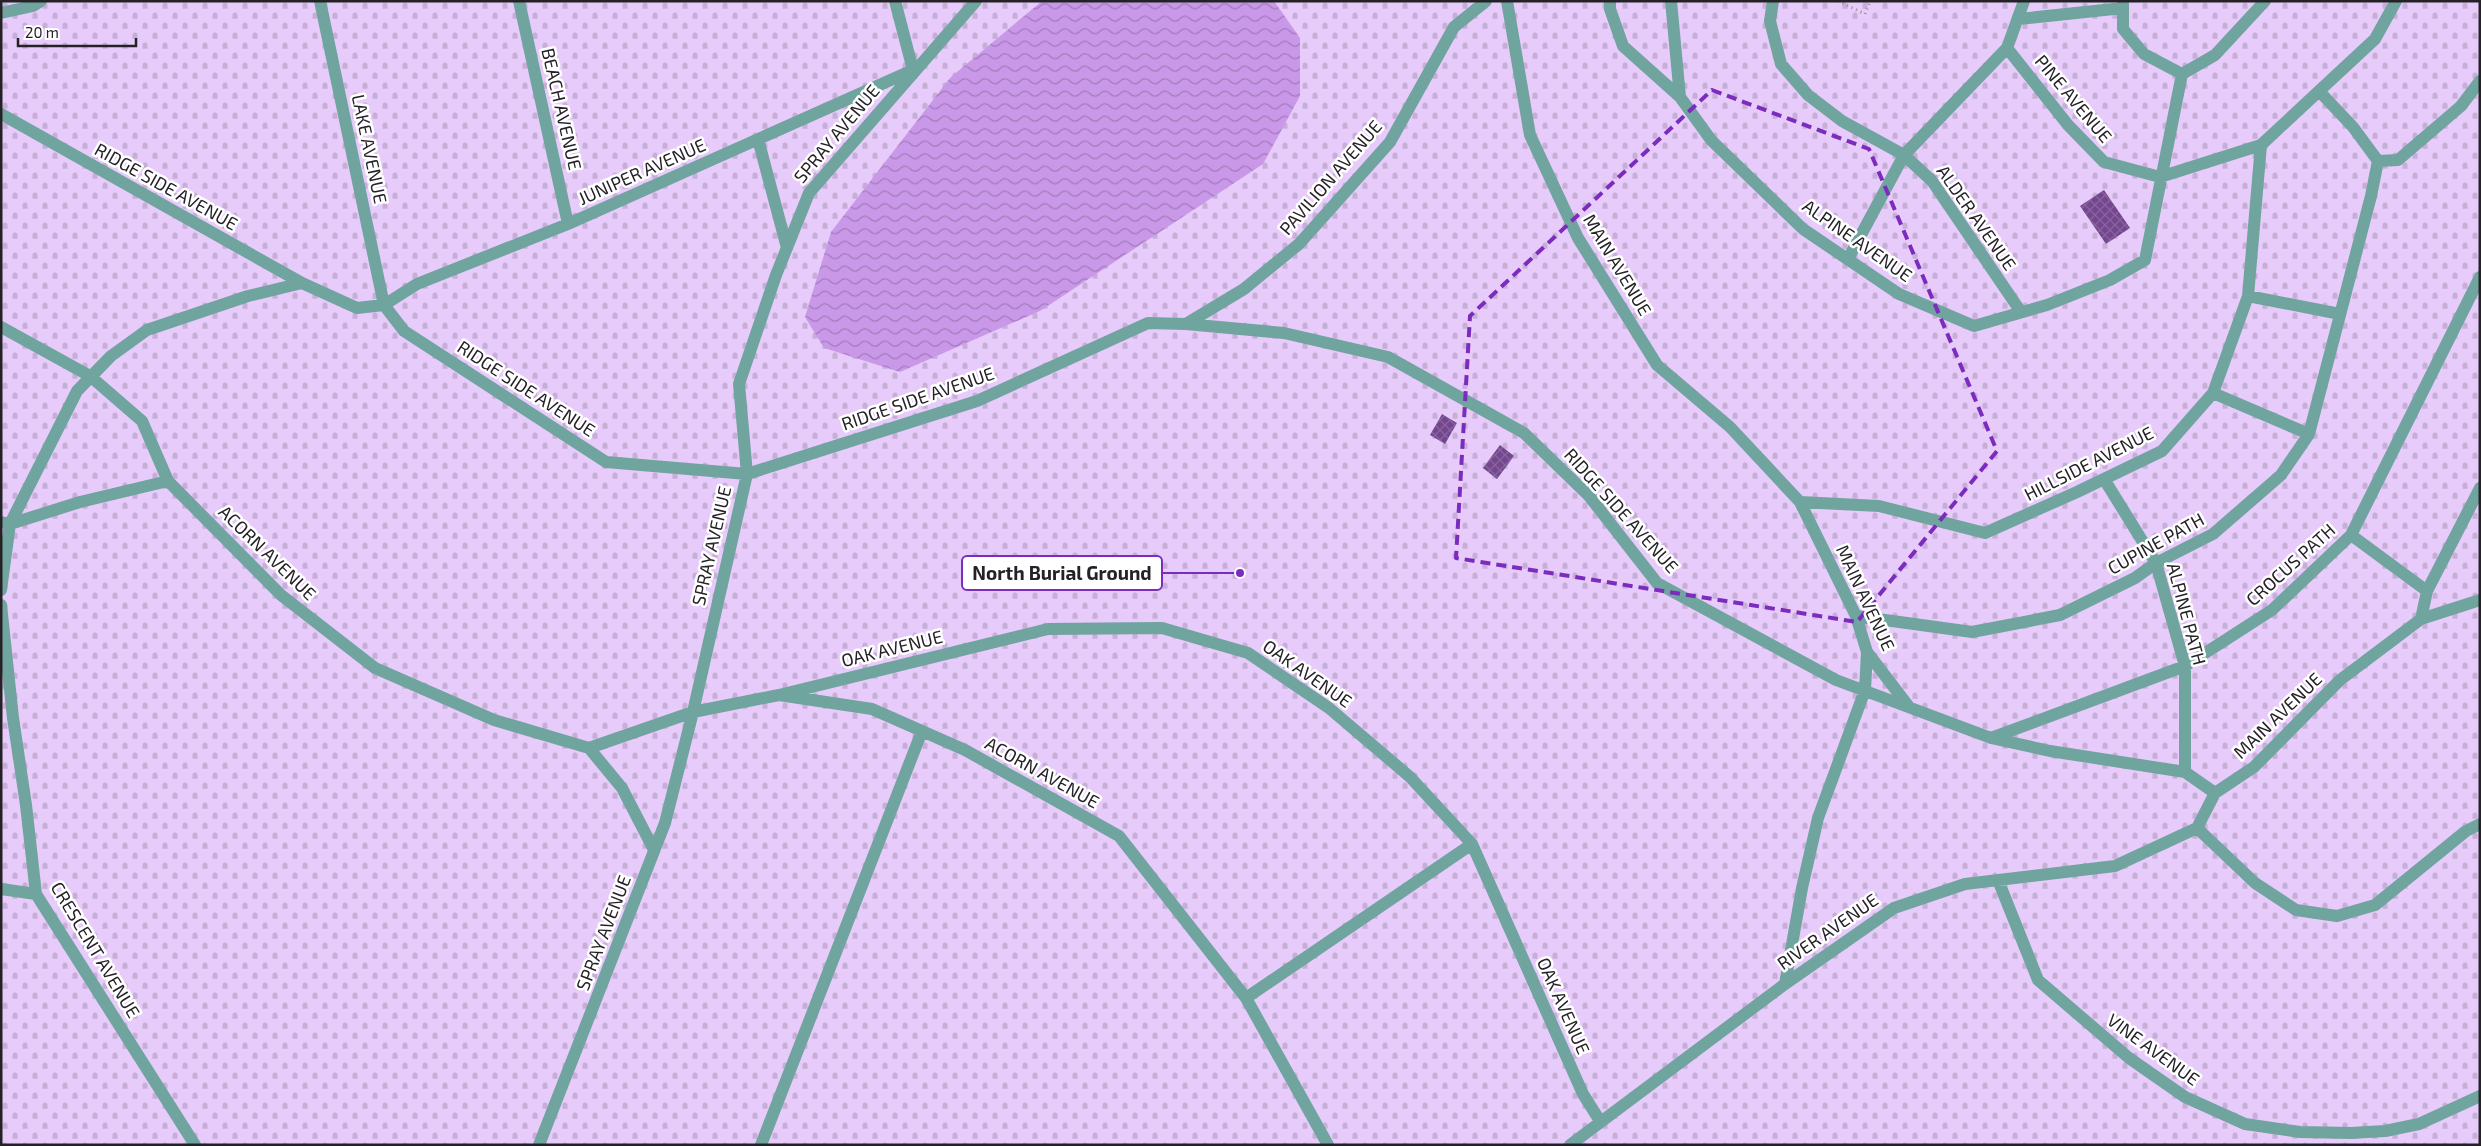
<svg xmlns="http://www.w3.org/2000/svg" width="2481" height="1146" font-family="'Exo 2',sans-serif">
  <style>
    .cemetery { fill: url(#cemetery-stones) }
    .water { fill: url(#water-waves) }
    .building { fill: url(#building-cross-hatch) }
    .lines { fill: none; stroke-linecap: round; stroke-linejoin: round }
    .path { stroke: #928d95; stroke-width: 3; stroke-dasharray: 1 4; stroke-linecap: butt }
    .service { stroke: #70a49e; stroke-width: 12 }
    .marked { fill: none; stroke: #7b2cbf; stroke-width: 4; stroke-dasharray: 10 6; stroke-linejoin: round }
    .labels { text-anchor: middle; stroke-width: 5; stroke-linejoin: round; paint-order: stroke }
    .street-label { font-size: 18px; fill: #252227; stroke: #fff }
    .leader { fill: none; stroke: #7b2cbf; stroke-width: 2 }
    .callout-dot { fill: #7b2cbf; stroke: #fff; stroke-width: 2 }
    .callout { fill: #fff; stroke: #7b2cbf; stroke-width: 2 }
    .callout-label { font-size: 19px; text-anchor: middle; font-weight: bold; fill: #252227 }
  </style>
  <defs>
    <pattern id="cemetery-stones" width="16" height="16" patternUnits="userSpaceOnUse" patternTransform="scale(1.25)"><rect width="16" height="16" fill="#e7cbfa"/><path d="M2 7V4a2 2 0 0 1 4 0v3zM10 15v-3a2 2 0 0 1 4 0v3z" fill="#c6aed6"/></pattern>
    <pattern id="water-waves" width="16" height="10" patternUnits="userSpaceOnUse" patternTransform="scale(1.25)"><rect width="16" height="10" fill="#c998e8"/><path d="M0 5q4-4 8 0t8 0" fill="none" stroke="#a37cbc"/></pattern>
    <pattern id="building-cross-hatch" width="8" height="8" patternUnits="userSpaceOnUse" patternTransform="scale(1.25)"><rect width="8" height="8" fill="#754690"/><path d="M0 0l8 8M0 8l8-8" fill="none" stroke="#87649c"/></pattern>
  </defs>
  <rect width="100%" height="100%" fill="#f9f2fd"/>
  <!-- cemetery -->
  <path class="cemetery" d="M1 1H2480V1145H1Z"/>
  <!-- water -->
  <path class="water" d="M1042 1H1274L1300 38V96L1263 164 1040 311 900 372 824 348 805 317 831 232 950 78Z"/>
  <!-- building -->
  <path class="building" d="M2104 190 2130 228 2106 244 2080 206Z
    M1442 414 1457 423 1445 444 1430 435Z
    M1500 445 1514 456 1497 479 1483 468Z"/>
  <g class="lines">
    <!-- path -->
    <path class="path" d="M1838 1 1865 14 1870 1"/>
    <!-- service -->
    <path class="service" d="M320 1 384 305 417 284 568 224 913 70 895 1
      M519 1 568 224
      M1507 1 1530 135 1578 238 1657 365 1730 427 1800 502 1856 616 1867 652 1909 707
      M1610 1V9L1623 46 1680 97 1711 140 1803 229 1899 294 1974 326 2047 305 2110 280 2145 260 2182 74
      M1671 1 1680 97
      M1773 1 1770 21 1781 64 1808 95 1842 121 1904 155 1932 181 2021 312
      M2024 1 2007 48 2068 125 2104 162 2160 177 2261 145 2375 39 2396 1
      M2123 1V29L2144 54 2182 74 2215 55 2265 1
      M1 13 33 6 41 1
      M2019 19 2123 8
      M1 114 302 283 357 308 384 305 404 331 606 462 747 474 977 401 1148 323 1186 324 1284 333 1388 357 1524 433 1589 496 1657 583 1836 680 1991 738 2050 751 2185 772 2215 793 2254 767 2340 680 2421 619 2480 600
      M758 139 787 248
      M2378 161 2398 160 2461 106 2480 81
      M1848 259 1904 155 2007 48
      M2248 296 2340 314
      M1186 324 1244 289 1299 244 1390 142 1454 27 1486 1
      M1 327 90 376 142 421 168 481 281 595 375 668 494 720 589 748 622 788 654 850
      M2213 393 2309 434
      M2104 479 2156 563 2185 666V772
      M1800 502 1879 506 1985 533 2077 492 2162 451 2213 393 2248 296 2261 145
      M1 522 10 524 80 502 168 481
      M2351 535 2427 591
      M1 590 10 524 77 391 111 356 147 330 248 296 302 283
      M1 605 13 718 26 805 36 894 195 1145
      M1856 616 1972 632 2060 615 2135 578 2156 563 2213 534 2281 475 2309 434 2371 196 2378 161 2353 127 2320 92
      M2421 619 2427 591 2480 488
      M779 695 1048 629 1162 628 1248 653 1329 708 1410 777 1472 844 1583 1094 1600 1121
      M1991 738 2185 666 2272 610 2351 535 2480 277
      M589 748 693 712 779 695 872 709 965 750 1119 836 1246 998 1328 1145
      M2197 828 2255 883 2296 910 2337 916 2375 905 2466 831 2480 824
      M1998 880 2038 980 2129 1058 2185 1097 2245 1124 2300 1132 2351 1133 2385 1131 2419 1124 2480 1096
      M1 889 36 894
      M1785 984 1802 888 1818 818 1865 690 1867 652
      M1246 998 1472 844
      M539 1145 665 823 693 712 747 474 739 384 776 275 809 193 976 1
      M761 1145 922 731
      M1570 1145 1785 984 1894 908 1965 884 2115 866 2197 828 2215 793"/>
  </g>
  <!-- marked area -->
  <path class="marked" d="M1712 90 1869 149 1997 451 1857 622 1456 558 1470 316Z"/>
  <g class="labels">
    <!-- street labels -->
    <g class="street-label">
      <text transform="translate(2073 99) rotate(50)" y="6">PINE AVENUE</text>
      <text transform="translate(561 109) rotate(77)" y="6">BEACH AVENUE</text>
      <text transform="translate(837 134) rotate(-50)" y="6">SPRAY AVENUE</text>
      <text transform="translate(369 149) rotate(78)" y="6">LAKE AVENUE</text>
      <text transform="translate(642 172) rotate(-24)" y="6">JUNIPER AVENUE</text>
      <text transform="translate(1331 178) rotate(-49)" y="6">PAVILION AVENUE</text>
      <text transform="translate(166 187) rotate(29)" y="6">RIDGE SIDE AVENUE</text>
      <text transform="translate(1976 218) rotate(55)" y="6">ALDER AVENUE</text>
      <text transform="translate(1857 241) rotate(35)" y="6">ALPINE AVENUE</text>
      <text transform="translate(1617 265) rotate(59)" y="6">MAIN AVENUE</text>
      <text transform="translate(526 389) rotate(33)" y="6">RIDGE SIDE AVENUE</text>
      <text transform="translate(918 399) rotate(-19)" y="6">RIDGE SIDE AVENUE</text>
      <text transform="translate(2089 464) rotate(-27)" y="6">HILLSIDE AVENUE</text>
      <text transform="translate(1621 511) rotate(48)" y="6">RIDGE SIDE AVENUE</text>
      <text transform="translate(2156 544) rotate(-29)" y="6">CUPINE PATH</text>
      <text transform="translate(712 546) rotate(-77)" y="6">SPRAY AVENUE</text>
      <text transform="translate(267 553) rotate(44)" y="6">ACORN AVENUE</text>
      <text transform="translate(2291 565) rotate(-42)" y="6">CROCUS PATH</text>
      <text transform="translate(1865 598) rotate(65)" y="6">MAIN AVENUE</text>
      <text transform="translate(2186 614) rotate(75)" y="6">ALPINE PATH</text>
      <text transform="translate(892 649) rotate(-14)" y="6">OAK AVENUE</text>
      <text transform="translate(1307 674) rotate(35)" y="6">OAK AVENUE</text>
      <text transform="translate(2278 716) rotate(-44)" y="6">MAIN AVENUE</text>
      <text transform="translate(1042 773) rotate(29)" y="6">ACORN AVENUE</text>
      <text transform="translate(1828 932) rotate(-35)" y="6">RIVER AVENUE</text>
      <text transform="translate(604 933) rotate(-69)" y="6">SPRAY AVENUE</text>
      <text transform="translate(95 950) rotate(59)" y="6">CRESCENT AVENUE</text>
      <text transform="translate(1563 1006) rotate(66)" y="6">OAK AVENUE</text>
      <text transform="translate(2153 1050) rotate(36)" y="6">VINE AVENUE</text>
    </g>
  </g>
  <!-- callouts -->
  <path class="leader" d="M1240 573L1162 573"/>
  <circle class="callout-dot" cx="1240" cy="573" r="5"/>
  <rect class="callout" x="962" y="556" width="200" height="34" rx="5"/>
  <g class="callout-label">
    <text x="1062" y="580">North Burial Ground</text>
  </g>
  <!-- border -->
  <rect width="2481" height="1146" fill="none" stroke="#252227" stroke-width="5"/>
  <!-- scale -->
  <path d="M18 38v8h118v-8" fill="none" stroke="#252227" stroke-width="2.5"/>
  <text x="25" y="38" font-size="15" fill="#252227" stroke="#ffffff" stroke-width="4" paint-order="stroke">20 m</text>
</svg>
